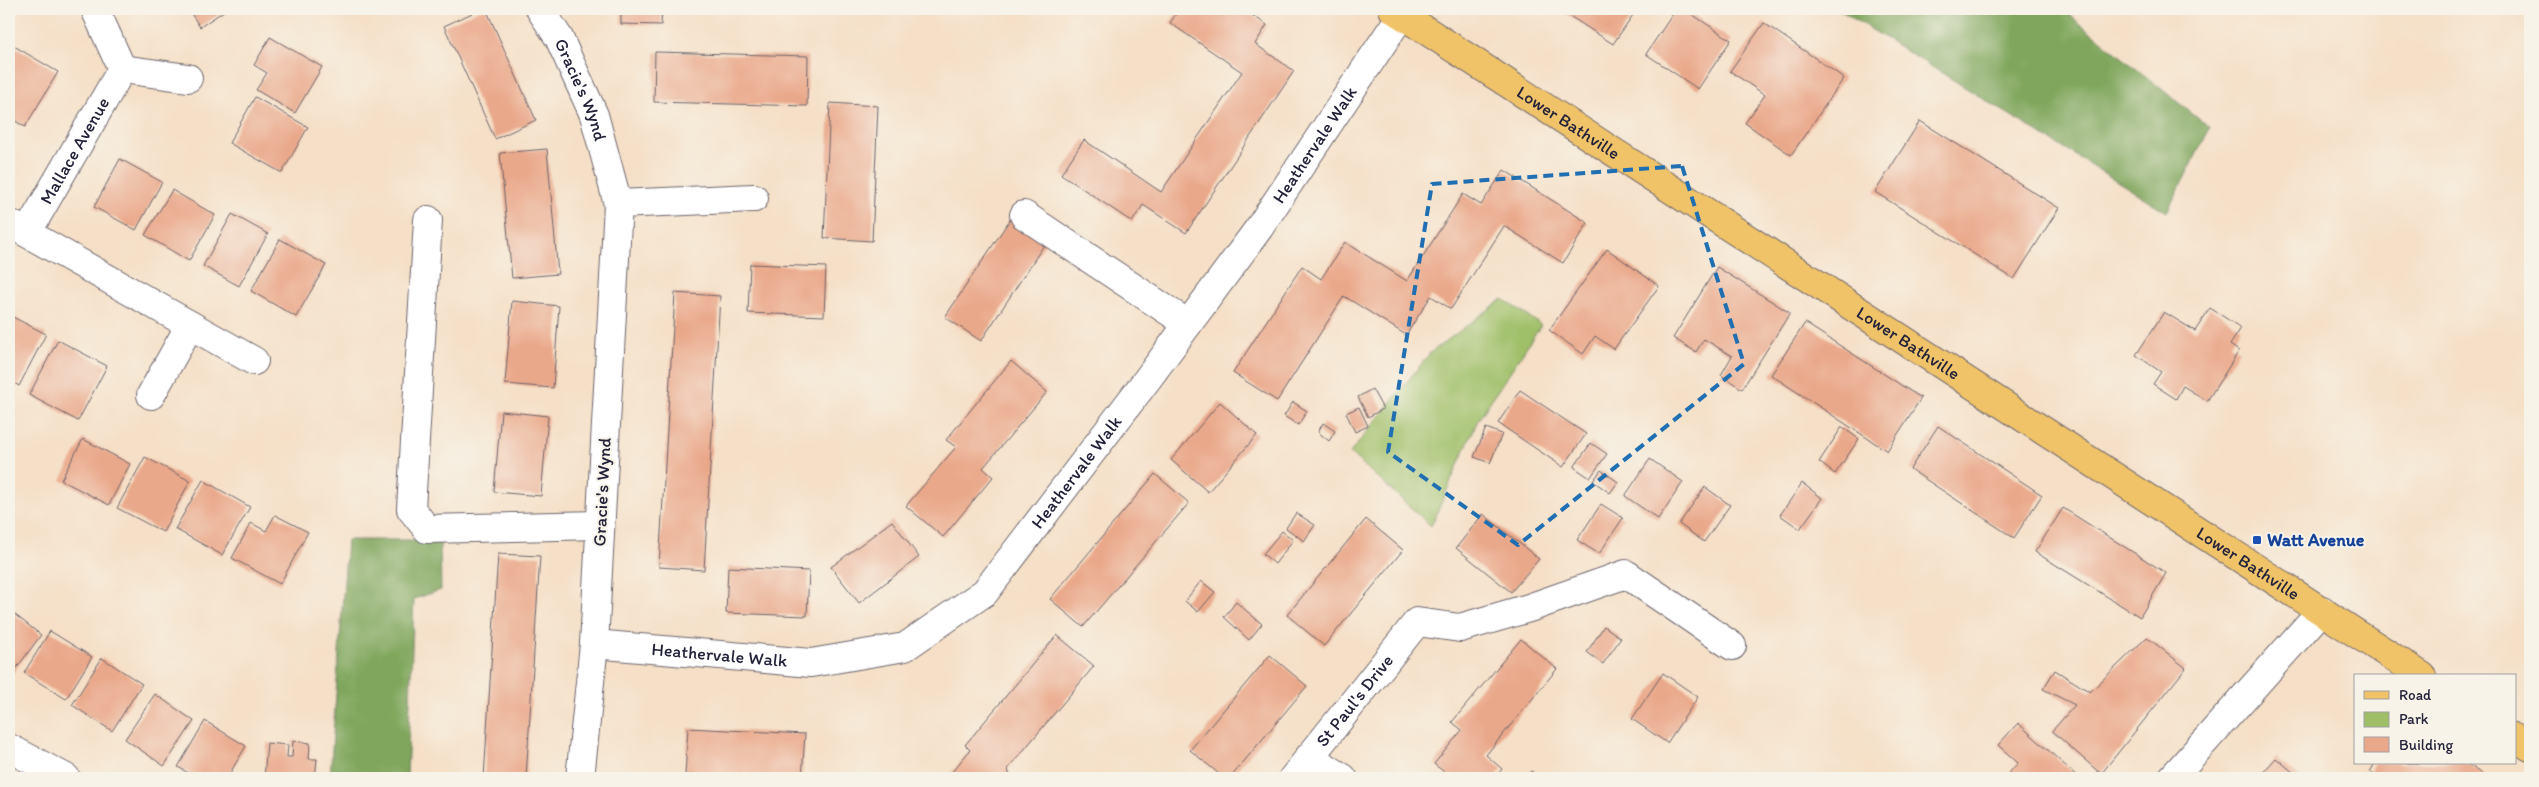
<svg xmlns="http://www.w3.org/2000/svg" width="2539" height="787" font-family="Itim,sans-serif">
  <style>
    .green { fill: #9fbf67; stroke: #607051 }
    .forest { fill: #7fa65c; stroke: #50644c }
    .building { fill: #eaa88a }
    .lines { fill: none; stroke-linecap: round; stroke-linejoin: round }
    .minor-casing { stroke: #6c646c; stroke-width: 30 }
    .major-casing { stroke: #6c646c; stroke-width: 30 }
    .minor { stroke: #fff; stroke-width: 28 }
    .major { stroke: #f0c369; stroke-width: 28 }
    .marked { fill: none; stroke: #1f6fb2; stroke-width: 4; stroke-dasharray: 10 6; stroke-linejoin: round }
    .transit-dot { fill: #1a4fb4; stroke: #f7f3e8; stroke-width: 2 }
    .labels { text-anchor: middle; stroke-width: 4; stroke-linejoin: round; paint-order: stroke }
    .street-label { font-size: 18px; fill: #22223b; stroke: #f7f3e8 }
    .transit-label { font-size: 18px; font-weight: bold; fill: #164399; stroke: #f7f3e8; text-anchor: start }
  </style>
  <rect width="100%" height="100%" fill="#f7f3e8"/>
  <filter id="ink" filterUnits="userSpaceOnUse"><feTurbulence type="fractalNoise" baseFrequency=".02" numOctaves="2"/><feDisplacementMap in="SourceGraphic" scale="10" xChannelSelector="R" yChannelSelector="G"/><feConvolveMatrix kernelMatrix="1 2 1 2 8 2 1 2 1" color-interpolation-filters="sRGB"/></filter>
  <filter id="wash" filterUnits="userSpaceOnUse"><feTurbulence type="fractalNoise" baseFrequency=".0096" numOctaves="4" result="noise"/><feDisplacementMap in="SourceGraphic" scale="20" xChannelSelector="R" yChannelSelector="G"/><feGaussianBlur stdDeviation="1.12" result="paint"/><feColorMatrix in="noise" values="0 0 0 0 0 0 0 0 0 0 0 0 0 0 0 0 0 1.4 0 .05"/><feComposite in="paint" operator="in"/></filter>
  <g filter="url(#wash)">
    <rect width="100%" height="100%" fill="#f5dfc6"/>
    <!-- green -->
    <path class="green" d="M1503 299 1541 325 1478 420 1431 526 1350 453 1430 353Z"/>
    <!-- forest -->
    <path class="forest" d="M1838 9H2062L2210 128 2167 212Z
      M347 540H440L441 590 414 599 407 778H330Z"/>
    <g id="blocks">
      <!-- building -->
      <path class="building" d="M188 9H227L200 27Z
        M481 9H486L536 120 495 139 444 26Z
        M621 9H662L661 25 621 24Z
        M1179 9H1243L1267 25 1255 44 1294 71 1186 233 1143 205 1132 222 1061 174 1084 140 1161 192 1242 72 1170 23Z
        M1564 9H1637L1613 44 1562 11Z
        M1676 9H1684L1731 40 1698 89 1646 54Z
        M1764 23 1844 78 1791 155 1745 123 1765 95 1730 71Z
        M270 37 322 67 295 113 256 90 267 73 254 65Z
        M9 43 58 72 25 127 9 117Z
        M655 52 808 56 807 106 654 102Z
        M255 97 308 127 282 173 229 143Z
        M830 103 878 106 872 241 824 238Z
        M1920 121 2059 208 2014 279 1875 192Z
        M547 149 558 274 512 278 500 153Z
        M120 159 162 182 136 230 94 207Z
        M1504 170 1588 223 1563 263 1504 226 1451 309 1431 296 1406 335 1344 296 1277 401 1233 373 1302 266 1321 279 1345 242 1407 281 1463 194 1481 205Z
        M172 190 215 215 189 261 145 235Z
        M232 214 268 234 239 286 203 266Z
        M1011 218 1046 242 981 341 945 317Z
        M280 239 326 265 296 317 251 291Z
        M1607 249 1659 286 1614 349 1595 336 1583 354 1549 330Z
        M750 264 826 267 824 316 748 313Z
        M1717 267 1790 313 1742 389 1721 375 1732 356 1704 339 1696 352 1673 338Z
        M675 293 720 296 704 570 659 567Z
        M512 301 559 306 553 388 505 384Z
        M2210 308 2241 328 2230 345 2239 351 2207 401 2183 386 2176 399 2153 384 2161 372 2136 355 2164 312 2195 331Z
        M9 315 46 334 19 386 9 380Z
        M1805 323 1921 398 1887 451 1771 375Z
        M58 340 107 366 78 421 29 395Z
        M1011 361 1047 392 983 468 993 477 943 537 906 506 956 447 946 440Z
        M1372 389 1383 409 1368 417 1358 397Z
        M1520 390 1586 434 1563 467 1498 423Z
        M1220 402 1257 435 1208 492 1171 460Z
        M1293 402 1307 411 1298 425 1284 416Z
        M1359 407 1368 426 1355 432 1346 413Z
        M501 411 548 416 541 496 494 492Z
        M1323 423 1335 431 1329 441 1318 432Z
        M1938 426 2042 495 2014 538 1910 469Z
        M1842 427 1859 439 1835 474 1819 462Z
        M1486 428 1502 434 1490 463 1474 457Z
        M83 439 130 464 109 505 61 480Z
        M1591 443 1607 454 1590 478 1574 467Z
        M145 457 190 481 163 532 117 508Z
        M1650 459 1683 482 1658 519 1625 496Z
        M1601 470 1618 482 1610 493 1593 481Z
        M1155 474 1189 503 1083 627 1050 599Z
        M203 480 250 507 222 555 175 529Z
        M1802 483 1822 498 1800 529 1780 515Z
        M1705 487 1730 505 1704 542 1679 524Z
        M1601 504 1623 518 1599 554 1577 540Z
        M2063 508 2166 573 2140 617 2035 552Z
        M1296 513 1315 525 1304 541 1286 528Z
        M1483 514 1539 559 1511 592 1456 548Z
        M275 515 308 532 280 584 232 558 251 523 266 531Z
        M1366 519 1403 550 1324 646 1287 615Z
        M892 521 919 557 859 603 831 567Z
        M1282 531 1293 540 1275 564 1263 554Z
        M498 554 540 556 526 778H484Z
        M728 567 809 571 807 616 726 613Z
        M1201 581 1215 592 1198 612 1185 601Z
        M1236 602 1262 624 1249 640 1224 617Z
        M9 610 41 635 13 673 9 671Z
        M1604 626 1621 638 1603 664 1587 652Z
        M50 631 92 657 66 699 24 673Z
        M1057 635 1094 666 1008 769 1010 777 947 778 970 750 965 745Z
        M2147 637 2186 668 2101 774 2052 731 2075 705 2043 689 2055 670 2090 692Z
        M1521 639 1557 669 1486 755 1502 769 1495 778H1452L1434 764 1462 730 1452 722Z
        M1270 655 1307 686 1230 778H1224L1190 750Z
        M102 658 142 684 112 731 72 705Z
        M1663 673 1698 697 1667 743 1632 719Z
        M155 694 194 721 164 766 125 739Z
        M205 721 246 746 227 778H197L178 767Z
        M2018 723 2079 778H2004L2018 763 1998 745Z
        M688 728 805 734 802 778 685 775Z
        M293 741 310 743 309 759H317L315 778H264L267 743 288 745 287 757H292Z
        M2276 758 2300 778H2258Z
        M2375 763H2466L2489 778H2381L2370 772Z
        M1531 771 1542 778H1526Z"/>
    </g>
  </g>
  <g filter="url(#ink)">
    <use href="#blocks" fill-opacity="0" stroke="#6c646c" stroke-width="1"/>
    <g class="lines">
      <defs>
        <g id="minor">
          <path id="s1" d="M540 9 559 38 594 115 618 204 594 644 580 778"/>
          <path d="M122 69 188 78"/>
          <path d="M618 204 754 198"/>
          <path d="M1024 215 1188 324"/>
          <path d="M428 220 411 509 427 529 600 525"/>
          <path d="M9 223 254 361"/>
          <path id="s2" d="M27 233 122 69 95 9"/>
          <path d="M151 395 190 325"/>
          <path id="s3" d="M594 644 811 663 905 647 985 592 1149 377 1259 228 1402 14"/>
          <path d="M9 748 66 778"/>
          <path d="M1309 757 1343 778"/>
          <path id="s4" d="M1293 778 1417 622 1460 628 1529 608 1626 574 1732 646"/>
          <path d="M2172 778 2322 610"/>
        </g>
        <g id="major">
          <path id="s5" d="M1393 9 2422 676"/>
          <path d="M2515 737 2530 747"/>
        </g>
      </defs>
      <!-- minor casing -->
      <use href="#minor" class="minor-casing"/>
      <!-- major casing -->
      <use href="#major" class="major-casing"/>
      <!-- minor -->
      <use href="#minor" class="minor"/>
      <!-- major -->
      <use href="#major" class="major"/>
    </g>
  </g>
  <!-- marked area -->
  <path class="marked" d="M1682 166 1744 364 1518 545 1388 452 1432 184Z"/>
  <!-- markers -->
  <rect class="transit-dot" x="2252" y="535" width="10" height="10" rx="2.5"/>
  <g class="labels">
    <!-- street labels -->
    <g class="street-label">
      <text dy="6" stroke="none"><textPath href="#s1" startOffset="91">Gracie's Wynd</textPath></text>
      <text dy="6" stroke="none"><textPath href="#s5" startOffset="209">Lower Bathville</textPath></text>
      <text dy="6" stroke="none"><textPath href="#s3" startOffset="966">Heathervale Walk</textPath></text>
      <text dy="6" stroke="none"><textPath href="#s2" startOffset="95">Mallace Avenue</textPath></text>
      <text dy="6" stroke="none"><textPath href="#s5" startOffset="614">Lower Bathville</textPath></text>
      <text dy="6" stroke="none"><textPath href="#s3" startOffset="561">Heathervale Walk</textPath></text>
      <text transform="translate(602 492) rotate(-87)" y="6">Gracie's Wynd</text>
      <text dy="6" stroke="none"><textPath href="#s5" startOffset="1019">Lower Bathville</textPath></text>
      <text dy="6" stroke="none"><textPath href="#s3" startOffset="126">Heathervale Walk</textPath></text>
      <text dy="6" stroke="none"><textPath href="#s4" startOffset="99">St Paul's Drive</textPath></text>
    </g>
    <!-- transit labels -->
    <g class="transit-label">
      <text x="2267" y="546">Watt Avenue</text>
    </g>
  </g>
  <!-- margin -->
  <rect width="2539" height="787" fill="none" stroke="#f7f3e8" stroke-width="30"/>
  <!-- legend -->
  <rect x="2354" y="674" width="162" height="90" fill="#f7f3e8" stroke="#a29fa3"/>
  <rect x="2364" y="691" width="25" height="8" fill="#f0c369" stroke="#a29fa3"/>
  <text x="2399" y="700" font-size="15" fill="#22223b">Road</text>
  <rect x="2364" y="712" width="25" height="15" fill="#9fbf67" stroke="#a29fa3"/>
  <text x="2399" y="724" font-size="15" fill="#22223b">Park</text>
  <rect x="2364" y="737" width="25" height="15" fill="#eaa88a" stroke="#a29fa3"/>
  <text x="2399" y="750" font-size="15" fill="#22223b">Building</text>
</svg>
